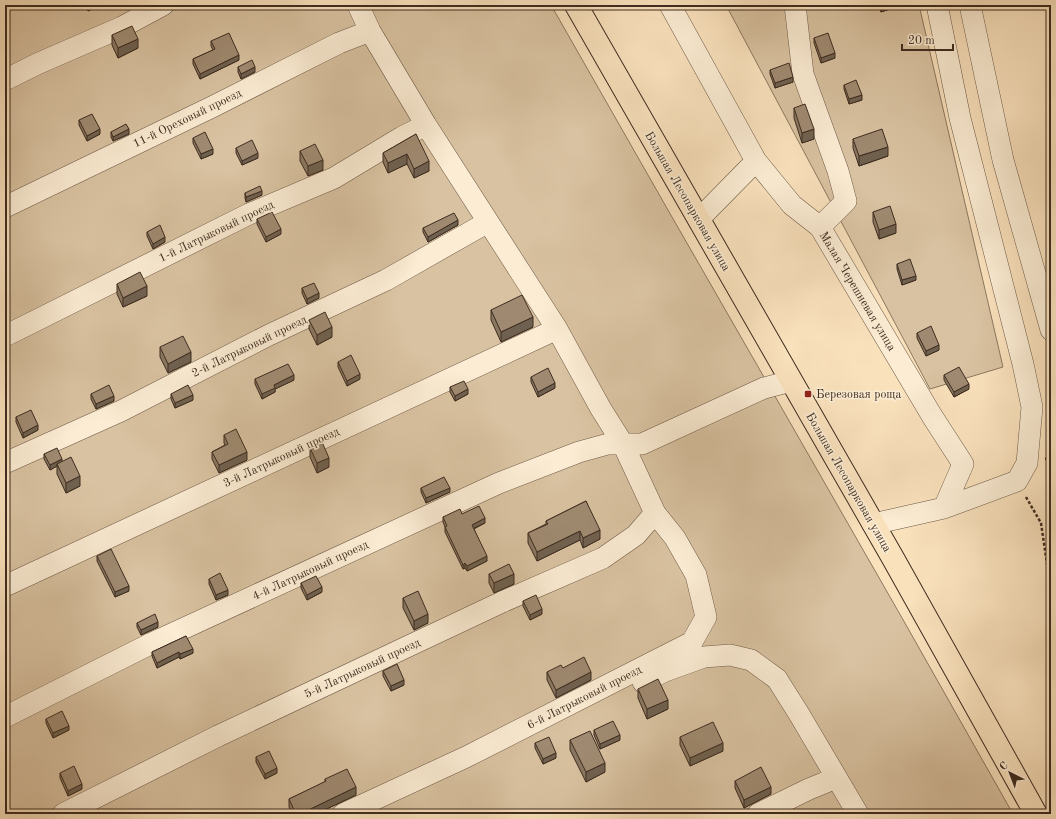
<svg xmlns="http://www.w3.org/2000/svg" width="1056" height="819" font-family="'Old Standard TT',serif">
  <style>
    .green { fill: #d9c2a1; stroke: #8c7760 }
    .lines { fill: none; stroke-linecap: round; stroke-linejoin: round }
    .minor-casing { stroke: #6d5947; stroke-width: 22 }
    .major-casing { stroke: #3e2c20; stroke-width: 24 }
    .path { stroke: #3e2c20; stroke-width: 2.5; stroke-dasharray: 3 2; stroke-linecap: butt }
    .minor { stroke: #fbecd3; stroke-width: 21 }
    .major { stroke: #f9e1bc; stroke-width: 22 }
    .wall { fill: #897761; stroke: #3e2c20 }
    .shaded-wall { fill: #6f614f; stroke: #3e2c20 }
    .building { fill: #9f8a71; stroke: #3e2c20 }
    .poi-dot { fill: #8f2418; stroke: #fbecd3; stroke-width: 1.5 }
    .labels { text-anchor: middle; stroke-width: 3; stroke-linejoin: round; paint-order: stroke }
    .street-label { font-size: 12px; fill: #3e2c20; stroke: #fbecd3 }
    .poi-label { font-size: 12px; fill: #3e2c20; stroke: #fbecd3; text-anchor: start }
  </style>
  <rect width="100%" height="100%" fill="#f9e1bc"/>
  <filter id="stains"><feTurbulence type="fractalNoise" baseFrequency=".005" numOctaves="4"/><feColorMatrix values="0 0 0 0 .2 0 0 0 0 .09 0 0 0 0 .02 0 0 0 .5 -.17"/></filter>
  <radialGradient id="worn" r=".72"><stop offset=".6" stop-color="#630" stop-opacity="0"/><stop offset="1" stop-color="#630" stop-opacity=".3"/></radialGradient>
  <!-- green -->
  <path class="green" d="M5 5H551C704 275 861 543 1013 814H5Z
    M726 5H919L1003 367 930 389Z"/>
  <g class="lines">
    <defs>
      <path id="minor" d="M670 5 756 161 792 205 820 227 932 416 963 464 944 508
        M795 5 803 74 838 171 846 201 820 227
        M970 5 1003 160 1051 330
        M5 80 37 64 122 27 163 5
        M5 207 212 107 339 43 370 31
        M699 219 756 161
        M5 336 249 214 334 178 402 137 426 125
        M5 463 121 411 269 335 386 280 488 222
        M873 524 944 508 1017 481 1027 463 1032 407 1023 364 960 118 937 5
        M5 586 557 329
        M643 682 665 671 704 657 730 655 751 660 777 679 799 714 858 814
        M5 717 152 643 499 483 579 452 608 444H642L764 388 791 381
        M63 814 218 736 502 602 603 558 636 535 655 513
        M343 814 466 757 692 642 706 617 696 575 675 538 655 513 623 444 601 409 557 329 426 125 370 31 358 5
        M758 814 809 789 836 778"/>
      <path id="major" d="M576 5 894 560 1036 814"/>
    </defs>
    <!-- minor casing -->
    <use href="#minor" class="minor-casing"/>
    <!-- major casing -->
    <use href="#major" class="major-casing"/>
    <!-- path -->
    <path class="path" d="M1045 459 1051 458
      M1026 497 1041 523 1051 591"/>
    <!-- minor -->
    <use href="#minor" class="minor"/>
    <!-- major -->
    <use href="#major" class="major"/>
  </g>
  <!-- wall -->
  <path class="wall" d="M85 5H100L88 11Z
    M879 5H896V7L881 12Z
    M112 35 138 48 118 58 112 45Z
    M814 38 835 58 821 63 814 43Z
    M211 41 239 60 200 79 193 64V59L213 50 211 46Z
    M238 67 255 72 241 79 238 72Z
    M770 70 793 82 775 88 770 74Z
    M844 85 862 100 849 104 844 89Z
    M794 108 814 139 802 143 794 118Z
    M79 120 100 134 87 141 79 125Z
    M111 132 129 134 113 141 111 137Z
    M416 134 429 171 414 178 407 164 388 173 383 162V153Z
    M193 138 213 154 201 159 193 143Z
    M853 139 888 156 859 166 853 148Z
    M236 148 258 158 242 165 236 153Z
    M300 151 323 170 308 176 300 161Z
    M245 193 262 195 246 202 245 198Z
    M873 212 896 233 879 239 873 222Z
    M257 219 281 234 266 242 257 224Z
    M458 225 428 242 423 232V228Z
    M147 232 165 242 153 249 147 236Z
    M897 264 916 280 902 285 897 269Z
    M117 284 147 296 123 307 117 294Z
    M302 288 319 298 307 304 302 293Z
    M491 310 533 327 501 342 491 320Z
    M309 320 332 337 317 345 309 329Z
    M917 333 939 350 926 356 917 338Z
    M160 347 191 362 168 373 160 357Z
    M338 362 360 379 347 386 338 367Z
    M944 375 969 389 954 397 944 380Z
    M531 377 555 388 538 397 531 382Z
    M255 379 294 380 275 389V392L262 399 255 384Z
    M450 387 468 394 455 401 450 392Z
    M91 394 114 401 96 409 91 399Z
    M171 394 193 400 175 408 171 399Z
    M16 417 38 430 23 438 16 422Z
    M224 435 247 460 219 473 212 459V452L225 445 224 443Z
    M310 448 329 467 317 473 310 457Z
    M44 454 62 462 80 486 66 493 57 474V466L50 470 44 459Z
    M421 488 450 492 426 503 421 492Z
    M586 501 600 539 583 548 580 540 537 561 528 543V533L546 524V521Z
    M462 514 485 523 474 529 487 561 467 571 465 568 463 569 445 532V527L443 522V517Z
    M97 556 129 591 115 597 97 561Z
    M489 574 514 584 494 593 489 583Z
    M209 579 228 595 216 600 209 584Z
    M301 583 322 592 307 600 301 588Z
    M403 598 428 623 414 630 403 608Z
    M523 601 542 614 530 620 523 606Z
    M137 623 158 627 141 635 137 627Z
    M186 636 193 653 180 659 179 657 157 668 152 656V652Z
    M383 671 404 685 391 691 383 676Z
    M547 672 591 680 556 698 547 680Z
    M638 689 668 709 647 719 638 698Z
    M46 719 69 730 53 738 46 723Z
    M594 730 620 740 600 749 594 735Z
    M680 737 723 751 690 766 680 745Z
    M570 740 605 772 586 782 570 750Z
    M535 743 556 758 543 764 535 748Z
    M256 757 277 773 265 779 256 762Z
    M60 773 82 789 68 796 60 778Z
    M325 779 356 795 316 814H292L289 807V799L325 782Z
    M735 781 771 794 744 808 735 788Z"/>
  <!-- shaded-wall -->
  <path class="shaded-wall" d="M90 5H100L88 11V6Z
    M886 5H896V7L881 12V7Z
    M138 39V48L118 58V48Z
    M835 53V58L821 63V58Z
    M239 55V60L200 79V74Z
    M255 67V72L241 79V74Z
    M793 77V82L775 88V83Z
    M862 95V100L849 104V99Z
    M100 129V134L87 141V136Z
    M129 129V134L113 141V137Z
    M814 129V139L802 143V133Z
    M888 147V156L859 166V156Z
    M213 149V154L201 159V154Z
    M258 153V158L242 165V161Z
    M407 154V164L388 173V163Z
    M323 160V170L308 176V166Z
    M429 161V171L414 178V169Z
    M262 191V195L246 202V197Z
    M458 220V225L428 242V237Z
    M896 224V233L879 239V230Z
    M281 229V234L266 242V237Z
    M165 237V242L153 249V244Z
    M916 276V280L902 285V280Z
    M147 286V296L123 307V298Z
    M319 293V298L307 304V299Z
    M533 317V327L501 342V332Z
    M332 327V337L317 345V335Z
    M939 345V350L926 356V351Z
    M191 352V362L168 373V364Z
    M360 374V379L347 386V381Z
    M294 375V380L275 389V392L262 399V394L274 385Z
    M555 383V388L538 397V392Z
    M969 384V389L954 397V392Z
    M468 389V394L455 401V396Z
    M193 395V400L175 408V403Z
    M114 396V401L96 409V404Z
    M38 425V430L23 438V433Z
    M247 452V460L219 473V465Z
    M329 458V467L317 473V463Z
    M62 459V464H57V466L50 470V465Z
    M80 476V486L66 493V483Z
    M450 488V492L426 503V498Z
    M485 518V523L472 529V525Z
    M600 530V539L583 548V538Z
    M580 531V540L537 561V552Z
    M487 556V561L467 571V566Z
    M465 563V568L463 569V565Z
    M514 574V584L494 593V583Z
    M129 586V591L115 597V592Z
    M322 587V592L307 600V595Z
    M228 590V595L216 600V595Z
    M542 609V614L530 620V615Z
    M428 614V623L414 630V621Z
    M158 622V627L141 635V630Z
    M193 649V653L180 659V654Z
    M179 652V657L157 668V663Z
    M591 672V680L556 698V690Z
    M404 680V685L391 691V686Z
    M668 700V709L647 719V709Z
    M69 726V730L53 738V733Z
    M620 735V740L600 749V744Z
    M723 743V751L690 766V758Z
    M556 753V758L543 764V759Z
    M605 763V772L586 782V772Z
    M277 768V773L265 779V774Z
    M82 784V789L68 796V791Z
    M356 787V795L316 814H300Z
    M771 787V794L744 808V800Z"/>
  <!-- building -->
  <path class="building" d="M132 26 138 39 118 48 112 35Z
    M229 33 239 55 200 74 193 59 215 49 211 41Z
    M828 33 835 53 821 58 814 38Z
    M252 60 255 67 241 74 238 67Z
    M789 63 793 77 775 83 770 70Z
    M856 80 862 95 849 99 844 85Z
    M805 104 814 129 802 133 794 108Z
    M92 114 100 129 87 136 79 120Z
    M126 124 129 129 113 137 111 132Z
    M882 129 888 147 859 156 853 139Z
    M205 132 213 149 201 154 193 138Z
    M416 134 429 161 414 169 407 154 388 163 383 153Z
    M252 140 258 153 242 161 236 148Z
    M315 144 323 160 308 166 300 151Z
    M260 186 262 191 246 197 245 193Z
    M890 206 896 224 879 230 873 212Z
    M272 212 281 229 266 237 257 219Z
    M454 213 458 220 428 237 423 228Z
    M160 225 165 237 153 244 147 232Z
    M910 259 916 276 902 280 897 264Z
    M140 272 147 286 123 298 117 284Z
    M314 283 319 293 307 299 302 288Z
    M522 295 533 317 501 332 491 310Z
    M325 312 332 327 317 335 309 320Z
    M931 326 939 345 926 351 917 333Z
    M183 336 191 352 168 364 160 347Z
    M351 355 360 374 347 381 338 362Z
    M288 364 294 375 274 385 275 388 262 394 255 379Z
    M959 367 969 384 954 392 944 375Z
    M548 368 555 383 538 392 531 377Z
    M464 381 468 389 455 396 450 387Z
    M109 385 114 396 96 404 91 394Z
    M188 385 193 395 175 403 171 394Z
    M31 410 38 425 23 433 16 417Z
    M236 429 247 452 219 465 212 452 228 444 224 435Z
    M322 442 329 458 317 463 310 448Z
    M57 448 62 459 50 465 44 454Z
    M71 457 80 476 66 483 57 464Z
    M444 477 450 488 426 498 421 488Z
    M586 501 600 530 583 538 580 531 537 552 528 533 548 524 546 521Z
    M479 506 485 518 472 525 487 556 467 566 465 563 463 565 445 527 447 526 443 517 460 509 462 514Z
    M111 549 129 586 115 592 97 556Z
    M509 564 514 574 494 583 489 574Z
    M220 573 228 590 216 595 209 579Z
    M316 576 322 587 307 595 301 583Z
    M418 591 428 614 414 621 403 598Z
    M536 595 542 609 530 615 523 601Z
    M155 614 158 622 141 630 137 623Z
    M186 636 193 649 180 654 179 652 157 663 152 652Z
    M584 657 591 672 556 690 547 672 561 665 563 668Z
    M397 664 404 680 391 686 383 671Z
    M658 679 668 700 647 709 638 689Z
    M62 711 69 726 53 733 46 719Z
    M613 721 620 735 600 744 594 730Z
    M713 722 723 743 690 758 680 737Z
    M590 731 605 763 586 772 570 740Z
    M549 737 556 753 543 759 535 743Z
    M269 751 277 768 265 774 256 757Z
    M74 766 82 784 68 791 60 773Z
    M761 767 771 787 744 800 735 781Z
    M347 769 356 787 300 814H296L289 799 326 781 325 779Z
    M375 810 377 814H367Z"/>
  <!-- markers -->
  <rect class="poi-dot" x="804" y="390" width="8" height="8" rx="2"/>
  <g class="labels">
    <!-- street labels -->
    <g class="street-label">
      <text transform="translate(187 118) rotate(-26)" y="4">11-й Ореховый проезд</text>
      <text transform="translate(688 201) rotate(60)" y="4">Большая Лесопарковая улица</text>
      <text transform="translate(216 231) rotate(-26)" y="4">1-й Латрыковый проезд</text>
      <text transform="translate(858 291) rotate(59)" y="4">Малая Черешневая улица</text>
      <text transform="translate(249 346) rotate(-26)" y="4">2-й Латрыковый проезд</text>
      <text transform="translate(281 457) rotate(-25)" y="4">3-й Латрыковый проезд</text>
      <text transform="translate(849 482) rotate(60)" y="4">Большая Лесопарковая улица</text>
      <text transform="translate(310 570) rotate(-25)" y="4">4-й Латрыковый проезд</text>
      <text transform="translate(362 668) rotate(-25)" y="4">5-й Латрыковый проезд</text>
      <text transform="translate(584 697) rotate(-27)" y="4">6-й Латрыковый проезд</text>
    </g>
    <!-- poi labels -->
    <g class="poi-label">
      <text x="816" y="398">Березовая роща</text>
    </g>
  </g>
  <!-- margin -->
  <rect width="1056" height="819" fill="none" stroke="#f9e1bc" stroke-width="20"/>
  <rect x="6" y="6" width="1044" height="807" fill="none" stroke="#3e2c20" stroke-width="2"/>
  <rect x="10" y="10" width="1036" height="799" fill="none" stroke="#3e2c20"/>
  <!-- north arrow -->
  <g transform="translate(1010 773) rotate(318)" stroke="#fbecd3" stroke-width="3" paint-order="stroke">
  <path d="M0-3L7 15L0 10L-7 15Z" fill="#3e2c20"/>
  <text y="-6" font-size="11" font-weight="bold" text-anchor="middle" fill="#3e2c20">С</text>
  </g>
  <!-- scale -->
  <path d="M902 44v6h51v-6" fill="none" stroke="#3e2c20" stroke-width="2"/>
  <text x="908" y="44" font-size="12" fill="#3e2c20" stroke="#fbecd3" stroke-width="3" paint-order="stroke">20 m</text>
  <rect width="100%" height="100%" filter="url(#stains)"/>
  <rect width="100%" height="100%" fill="url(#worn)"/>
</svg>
